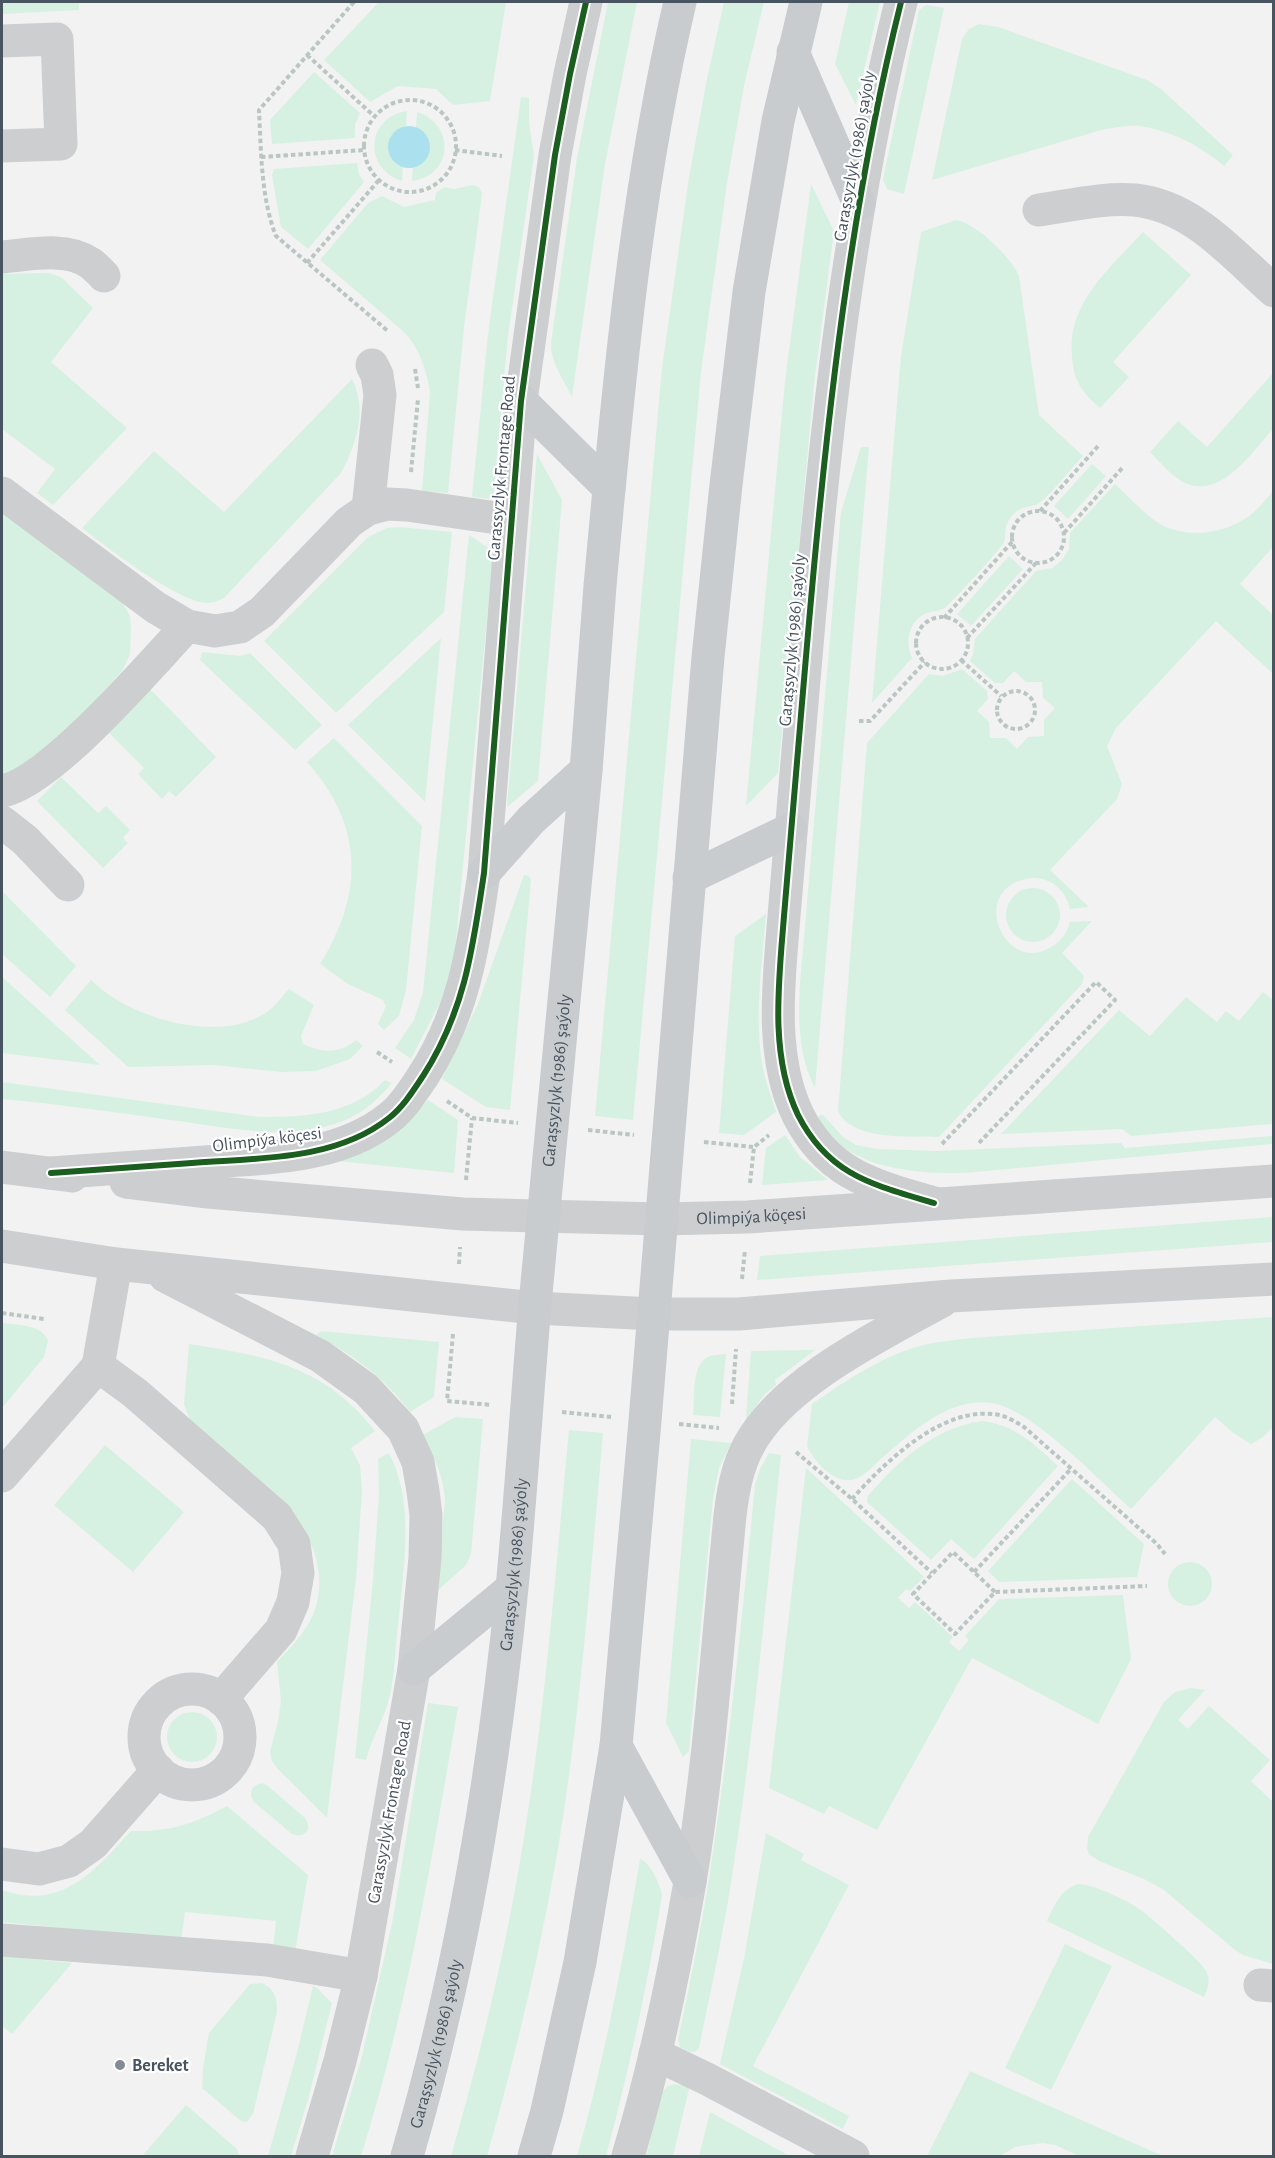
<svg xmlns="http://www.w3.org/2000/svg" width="1275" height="2158" font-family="'Alegreya Sans',sans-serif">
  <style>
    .green { fill: #d6f1e1 }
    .water { fill: #abe1ee }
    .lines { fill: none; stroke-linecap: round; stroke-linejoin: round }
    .path { stroke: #b9c6c2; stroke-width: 4; stroke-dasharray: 4.5 3; stroke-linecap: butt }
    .minor { stroke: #ccced0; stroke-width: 33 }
    .major { stroke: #c8cccf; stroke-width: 33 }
    .cycleway-casing { stroke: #fff; stroke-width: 10 }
    .cycleway { stroke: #1b5e20; stroke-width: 6 }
    .poi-dot { fill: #848b92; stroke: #fff; stroke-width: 2 }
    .labels { text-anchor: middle; stroke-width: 4.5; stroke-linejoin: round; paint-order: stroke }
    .street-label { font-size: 18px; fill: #48545f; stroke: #fff }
    .poi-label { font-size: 18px; font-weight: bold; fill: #48545f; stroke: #fff; text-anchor: start }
  </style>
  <rect width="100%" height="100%" fill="#f2f2f2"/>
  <!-- green -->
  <path class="green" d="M2 2H79V10L2 14Z
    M379 2H506L490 101 453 105 436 89 398 86 370 102 324 60Z
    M608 2H637L605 164 572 397C564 381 550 361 551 343L577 158Z
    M724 2H764L744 86 727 183 701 372 633 1120 595 1116 662 368 689 177 707 79Z
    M849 2H880L856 105 835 64Z
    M926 5 944 8 904 194 887 189 883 179 919 10Z
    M979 24 998 27 1147 80 1161 89 1233 155 1224 166C1201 146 1170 130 1139 126 1127 125 1113 128 1101 130L932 180 962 39 969 29Z
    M314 72 360 113 355 125V138L272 144 270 120Z
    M521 97 529 98V122L534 156 508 336 493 499 472 497 488 334Z
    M407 111 406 126 399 129 390 154 397 164 403 167 402 181C363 169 366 117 407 111Z
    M417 112C456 124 453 176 412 181L413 167C419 165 421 163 425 158 435 144 426 137 416 128Z
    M357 163 359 174 364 182 308 249 281 227 272 175 274 169Z
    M811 184 834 231 814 384 778 773 746 806 785 381Z
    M473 185 479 187 482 193 481 202 464 327 448 493 422 491 430 392C426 369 420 349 404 332L320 260 368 203 382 196 404 207 435 200 436 193 444 187 454 189Z
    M956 220C976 223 1011 257 1019 276L1039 415 1083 456C1074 465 1048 498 1039 503 1030 509 1021 504 1011 517 1003 527 1007 532 1004 542 1003 547 952 602 946 607 937 614 925 608 914 623 907 634 907 646 912 658L872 703 901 356 921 232Z
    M1143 232 1191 275 1113 362 1129 377 1100 408C1082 392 1074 382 1072 357 1066 304 1110 268 1143 232Z
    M49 273 61 277 93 308 51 362 127 428 53 505 37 493 55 469 2 429V274Z
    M1273 373V429C1253 451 1221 500 1185 483 1172 477 1160 462 1150 452L1178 421 1207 447Z
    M352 379C368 411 356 444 341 473L224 598C218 601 213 603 206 603 175 600 108 548 82 528L154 451 224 512Z
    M861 447H869L815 1088C798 1056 798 1018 800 983L841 512Z
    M537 454 562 500 538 781 507 807Z
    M1092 464 1106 476 1068 519 1054 506Z
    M1115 484C1128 496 1142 512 1157 522 1186 541 1229 534 1254 512 1261 505 1267 498 1273 491V547L1240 584 1273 615V674L1216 621 1116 728 1107 746 1122 784 1117 799 1050 870 1089 907 1070 909C1065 886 1044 873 1022 880 970 895 1006 975 1051 947 1061 941 1067 934 1070 922L1092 921 1062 953 1084 976 1082 984 939 1137C911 1136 851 1141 838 1111L867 743 929 674 943 676 962 669 987 691 988 699 977 711 989 722 990 738H1006L1017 749 1028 737 1044 736V720L1055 708 1043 698 1042 682H1026L1014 671 1003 683H995L970 661 973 654 975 639 1036 571 1052 568 1062 560 1069 549 1070 533Z
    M2 512 122 602 130 616 131 629 130 654 123 670 73 725 36 758 2 776Z
    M399 527 452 532 444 612 336 713 264 641 368 537 387 528Z
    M469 535 487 547 493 556 454 960 444 995 411 1059 395 1048 414 1020 423 992Z
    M1009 556 1023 569 971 626 957 614Z
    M441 638 425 802 348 725Z
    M202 652 240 656 250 653 322 725 295 750 200 660Z
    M150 689 216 757 176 797 169 791 162 799 138 774 144 768 107 731Z
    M334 738 422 826 406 990 399 1016 384 1030 378 1024 386 1006 383 1000 348 984 320 964C364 894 364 825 307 762Z
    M61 777 98 813 106 806 130 830 123 838 128 843 103 868 37 801Z
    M524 875 529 876 531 880 510 1110 486 1107 442 1079 478 1004Z
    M1006 915a27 27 0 1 1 54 0a27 27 0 1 1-54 0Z
    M2 891 76 966 50 997 2 954Z
    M766 914C762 966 752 1030 766 1081 769 1091 773 1101 776 1112L744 1135 719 1133 735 936Z
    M2 977 100 1065 2 1053Z
    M91 980C129 1018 218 1045 267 1012 275 1007 282 996 289 989L314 1005 301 1036 303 1044C322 1053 340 1054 356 1040L363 1046 350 1059 316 1071 281 1072 214 1065 128 1067 65 1010Z
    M1263 992 1273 1000V1124L1131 1136 1122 1129 1001 1134 1119 1010 1150 1036 1186 997 1217 1022 1226 1011 1239 1021Z
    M385 1080 392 1083C380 1097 367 1110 350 1118 294 1144 228 1127 170 1120 114 1112 58 1104 2 1099V1082L260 1117C305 1117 352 1115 385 1080Z
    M428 1100 458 1120 454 1173 337 1161 414 1116Z
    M820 1115H823L843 1137 856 1145 877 1149 938 1151 1121 1143 1125 1148 1273 1136V1144L965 1173C915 1174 843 1169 818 1117Z
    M785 1135 800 1157 828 1180 762 1185 766 1148Z
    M1273 1217V1242L757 1280 760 1256Z
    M1273 1317V1427L1263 1437 1251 1444 1232 1432 1215 1417 1131 1509C1099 1480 1031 1408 991 1403 948 1397 910 1434 881 1459 872 1467 863 1478 851 1480 833 1483 813 1460 807 1446L812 1404C847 1380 886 1353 928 1344 942 1341 957 1340 971 1338Z
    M2 1323C16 1325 43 1324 48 1341L44 1357 2 1408Z
    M321 1331 439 1342 434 1397 410 1412C385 1378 353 1355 316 1335Z
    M189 1344C267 1356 324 1366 375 1431L351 1448 360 1465 362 1491 356 1578 327 1818 277 1768 272 1761 270 1752 278 1721 281 1701 277 1662C288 1650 299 1639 307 1626 328 1593 320 1550 298 1521L190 1420 184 1404Z
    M815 1350 775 1380 776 1385 765 1394 746 1419 751 1351Z
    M726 1354 720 1417 693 1415C695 1399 691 1368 706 1358 712 1354 719 1355 726 1354Z
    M455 1417 483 1419 471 1554 466 1565 435 1593 445 1502C444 1477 434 1457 423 1435Z
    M982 1421C1016 1425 1035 1445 1058 1466L974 1559 951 1539 931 1560 867 1502 868 1496C899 1460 934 1428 982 1421Z
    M569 1430 603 1433C591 1570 581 1707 559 1843 541 1949 516 2054 487 2156H451C481 2052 507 1945 524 1837 546 1702 556 1566 569 1430Z
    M691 1439 731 1443 719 1468 713 1498 689 1751 683 1757 666 1723Z
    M105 1445 184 1512 133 1572 54 1505Z
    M389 1453C416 1506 403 1569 398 1626 395 1649 395 1673 390 1695 385 1717 372 1737 366 1760L355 1758 373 1580 379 1493 378 1459Z
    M769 1453 781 1455C767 1588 755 1723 735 1856 726 1921 712 1984 699 2048L696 2051 689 2052 680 2047 678 2040C691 1978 704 1916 713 1852 731 1731 743 1608 755 1485L760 1469Z
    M806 1468 924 1577 910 1591 906 1589 898 1598 909 1608 915 1602 953 1637 949 1642 959 1651 969 1640 965 1636 999 1599 1123 1595 1131 1659 1098 1724 972 1658 877 1830 829 1806 824 1814 769 1788Z
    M1072 1479 1144 1544 1137 1577 999 1582 988 1571Z
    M1168 1584a22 22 0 1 1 44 0a22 22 0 1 1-44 0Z
    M1191 1688 1205 1690 1178 1720 1188 1729 1209 1706 1270 1760 1251 1781 1273 1802V1964L1243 1955 1235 1950 1164 1890 1144 1879 1099 1861 1089 1854 1087 1849 1088 1837 1164 1702 1175 1692Z
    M428 1703 458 1707C432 1858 407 2010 361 2156H332L362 2056 393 1919Z
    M167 1737a25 25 0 1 1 50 0a25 25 0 1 1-50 0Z
    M262 1783 268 1786 305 1818C313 1829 305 1839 292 1834L254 1802C248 1793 251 1786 262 1783Z
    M227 1806 308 1875 295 1952 273 1949 276 1921 185 1912 181 1940 2 1922V1890C62 1911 94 1871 131 1831 169 1832 194 1824 227 1806Z
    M766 1833 804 1854 801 1860 849 1885 753 2066 849 2116 843 2129 720 2064 744 1958Z
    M640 1859C650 1862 660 1884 662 1895 648 1983 629 2070 606 2156H577C605 2058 623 1960 640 1859Z
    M1079 1884C1093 1884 1131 1902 1142 1911 1153 1919 1202 1962 1206 1971 1211 1980 1208 1988 1204 1997L1047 1921C1055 1905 1060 1889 1079 1884Z
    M1065 1944 1112 1966 1051 2090 1005 2068Z
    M2 1956 72 1963 12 2034 2 2026Z
    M262 1983C275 1989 277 1998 277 2012L253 2114 247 2122 241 2121 202 2088 203 2068 209 2033 250 1984Z
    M313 1986 317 1988 332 2003 309 2096 291 2156H268L298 2049Z
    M970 2071 1163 2156H1079L1055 2145 1043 2143 1015 2147 1000 2156H927Z
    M675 2084 688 2086 689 2089 673 2156H646L662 2092 668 2086Z
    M186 2105 237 2149 239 2156H142Z
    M710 2112 786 2154 790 2156H699Z"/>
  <!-- water -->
  <path class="water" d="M388 147a21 21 0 1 1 42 0a21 21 0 1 1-42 0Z"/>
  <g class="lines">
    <!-- path -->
    <path class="path" d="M354 2 259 110C261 150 261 199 276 236L389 332
      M307 55 374 116
      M364 146a46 46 0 1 1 92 0a46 46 0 1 1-92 0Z
      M455 150 502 156
      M261 157 364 150
      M307 263 379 180
      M415 369 418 388
      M411 472 418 399
      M1040 511 1099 445
      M1012 537a26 26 0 1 1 52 0a26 26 0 1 1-52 0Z
      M1064 533 1124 466
      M916 643a26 26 0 1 1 52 0a26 26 0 1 1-52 0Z
      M944 618 1012 542
      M967 638 1036 563
      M961 660 1001 696
      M997 710a19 19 0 1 1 38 0a19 19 0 1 1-38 0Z
      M859 721H870L925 662
      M377 1052 392 1062
      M447 1101 472 1118 518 1123
      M588 1130 634 1135
      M704 1142 753 1147
      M942 1144 1096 982 1115 1000 979 1143
      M466 1180 472 1118
      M750 1183 754 1147 769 1135
      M459 1264 460 1247
      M742 1279 745 1250
      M2 1313 44 1319
      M453 1334 447 1401 492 1405
      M732 1404 736 1349
      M562 1412 611 1417
      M679 1424 719 1428
      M796 1452 852 1499 932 1573
      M852 1499C885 1462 944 1404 999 1415 1008 1417 1016 1422 1024 1427L1157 1544 1165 1554
      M974 1572 1071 1469
      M995 1592 953 1552 913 1594 955 1634 995 1592 1147 1586"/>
    <!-- minor -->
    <g class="minor">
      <path d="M901 2C838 254 818 515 796 774 792 821 788 869 784 916 779 980 769 1055 798 1115 829 1176 874 1185 934 1203"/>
      <path d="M2 41 57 39 61 144 2 146"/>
      <path d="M1039 210C1068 206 1105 197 1135 200 1193 206 1232 254 1274 291"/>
      <path d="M2 257C28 255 66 246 90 263 95 266 99 271 104 276"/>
      <path d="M2 493 155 607 187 626 215 631 240 627 262 612 349 522 368 509 387 504 407 505 511 520"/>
      <path d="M368 509 380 395 377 375 372 365"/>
      <path d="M2 791C50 783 151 664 187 626"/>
      <path d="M2 822 25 840 68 885"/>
      <path d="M2 1167 72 1176"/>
      <path d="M51 1173C98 1170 145 1166 192 1163 257 1158 335 1161 389 1118 403 1107 413 1091 423 1076 465 1011 473 947 484 873L521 401 555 155 570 74 586 2"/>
      <path id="s1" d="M126 1182 208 1192 463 1214 661 1219 747 1217 1274 1181"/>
      <path d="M2 1246 116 1264 535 1308 654 1314H739L951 1296 1274 1279"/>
      <path d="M165 1276 320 1356 366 1389 403 1429 418 1462 423 1491 426 1515 425 1558 414 1669 361 1976 340 2061 312 2156"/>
      <path d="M98 1366 116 1264"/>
      <path d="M2 1476 98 1366 135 1393 277 1517 294 1544 298 1573 293 1602 281 1630 221 1699"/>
      <circle cx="192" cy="1737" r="48"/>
      <path d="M2 1864 39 1869 69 1861 93 1844 158 1770"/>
      <path d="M2 1940 267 1960 361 1976"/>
      <path d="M1260 1985 1274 1986"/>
      <path d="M655 2054 707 2079 853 2156"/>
      <path d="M628 2156C655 2067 674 1974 690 1882 710 1761 718 1637 730 1516 733 1491 737 1467 749 1445 783 1382 881 1335 942 1301"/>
    </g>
    <!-- major -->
    <g class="major">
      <path d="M793 52 859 204"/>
      <path d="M521 401 609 488"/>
      <path d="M484 873 531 820 586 770"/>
      <path d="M689 878 791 829"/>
      <path d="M414 1669 511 1589"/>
      <path d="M616 1746 690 1881"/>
      <path id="s2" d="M407 2156C461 1971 493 1780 512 1588 521 1493 527 1399 535 1304 551 1126 570 949 586 771 591 709 595 647 600 586 618 390 635 194 680 2"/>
      <path d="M534 2156 547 2111 580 1962 616 1746 645 1421 708 657 726 485 749 292 778 121 806 2"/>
    </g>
    <defs>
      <path id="cycleway" d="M901 2C838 254 818 515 796 774 792 821 788 869 784 916 779 980 769 1055 798 1115 829 1176 874 1185 934 1203
        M51 1173C98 1170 145 1166 192 1163 257 1158 335 1161 389 1118 403 1107 413 1091 423 1076 465 1011 473 947 484 873L521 401 555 155 570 74 586 2"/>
    </defs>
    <!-- cycleway casing -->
    <use href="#cycleway" class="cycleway-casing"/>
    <!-- cycleway -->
    <use href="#cycleway" class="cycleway"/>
  </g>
  <!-- markers -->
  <circle class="poi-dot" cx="120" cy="2065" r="6"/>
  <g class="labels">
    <!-- street labels -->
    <g class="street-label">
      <text transform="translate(854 156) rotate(-80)" y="6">Garaşsyzlyk (1986) şaýoly</text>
      <text transform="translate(501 468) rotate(-85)" y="6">Garassyzlyk Frontage Road</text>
      <text transform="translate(792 640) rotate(-85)" y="6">Garaşsyzlyk (1986) şaýoly</text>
      <text dy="6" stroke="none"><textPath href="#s2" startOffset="1088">Garaşsyzlyk (1986) şaýoly</textPath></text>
      <text transform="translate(267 1139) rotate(-7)" y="6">Olimpiýa köçesi</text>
      <text dy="6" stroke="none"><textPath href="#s1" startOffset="627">Olimpiýa köçesi</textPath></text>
      <text dy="6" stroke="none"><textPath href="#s2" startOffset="602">Garaşsyzlyk (1986) şaýoly</textPath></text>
      <text transform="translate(389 1812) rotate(-80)" y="6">Garassyzlyk Frontage Road</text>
      <text dy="6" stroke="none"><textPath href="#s2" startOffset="116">Garaşsyzlyk (1986) şaýoly</textPath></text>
    </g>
    <!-- poi labels -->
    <g class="poi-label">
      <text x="132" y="2071">Bereket</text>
    </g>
  </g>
  <!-- border -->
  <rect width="1275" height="2158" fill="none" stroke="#48545f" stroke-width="6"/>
</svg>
